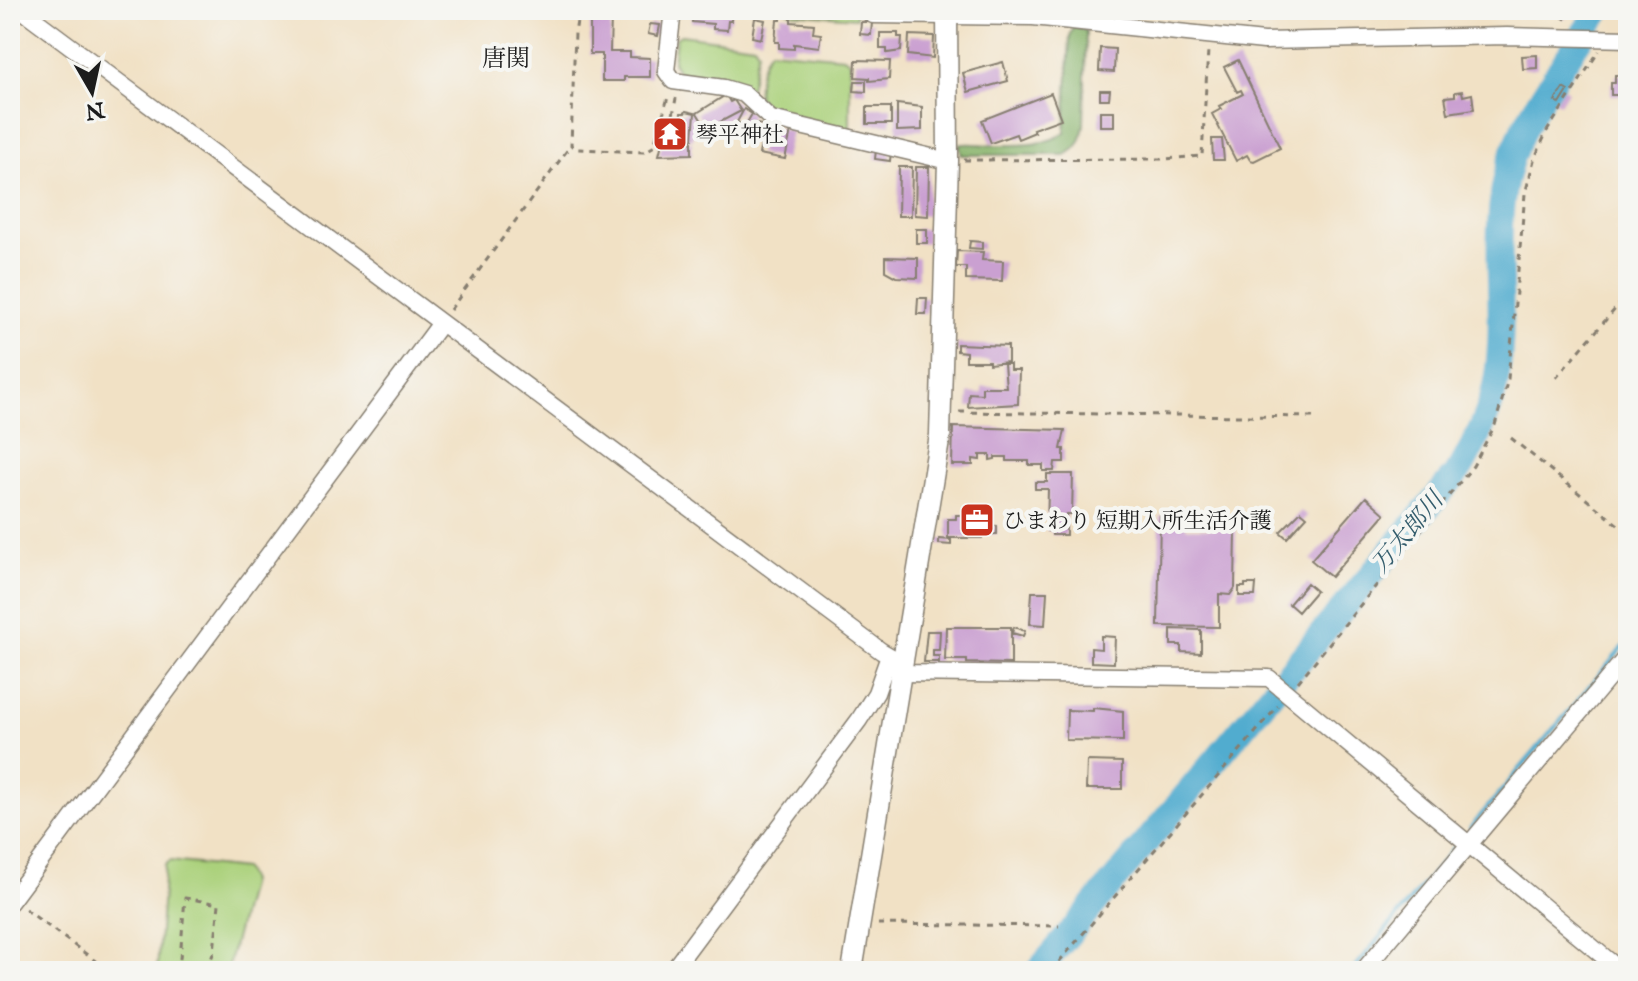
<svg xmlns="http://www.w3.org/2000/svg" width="1638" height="981" font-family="'IM FELL English','Noto Serif JP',serif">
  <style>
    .green { fill: #abd17b; stroke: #64764c; stroke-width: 2 }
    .forest { fill: #88b36b; stroke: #526844; stroke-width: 2 }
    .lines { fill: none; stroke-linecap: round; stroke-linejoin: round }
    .stream { stroke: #51accf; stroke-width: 4 }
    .river { stroke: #51accf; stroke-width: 26 }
    .building { fill: #caa0d1 }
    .minor-casing { stroke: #867e70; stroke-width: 19 }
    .tertiary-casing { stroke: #867e70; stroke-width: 23 }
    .path { stroke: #867e70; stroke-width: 3; stroke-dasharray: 6 6; stroke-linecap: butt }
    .minor { stroke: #fff; stroke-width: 16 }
    .tertiary { stroke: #fff; stroke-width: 20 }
    .labels { text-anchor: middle; stroke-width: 8; stroke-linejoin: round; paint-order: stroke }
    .poi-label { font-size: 22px; fill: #1c1c1c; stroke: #f6f6f2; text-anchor: start }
    .neighbourhood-label { font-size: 24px; fill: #1c1c1c; stroke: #f6f6f2 }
    .water-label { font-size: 24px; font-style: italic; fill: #345d6d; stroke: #f6f6f2 }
  </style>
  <rect width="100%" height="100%" fill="#f6f6f2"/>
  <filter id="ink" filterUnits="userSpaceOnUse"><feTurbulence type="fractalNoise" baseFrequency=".0125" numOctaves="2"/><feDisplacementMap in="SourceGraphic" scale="16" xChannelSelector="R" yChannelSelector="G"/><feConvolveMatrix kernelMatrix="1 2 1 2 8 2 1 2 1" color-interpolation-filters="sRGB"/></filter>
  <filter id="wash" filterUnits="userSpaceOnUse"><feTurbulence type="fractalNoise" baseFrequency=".006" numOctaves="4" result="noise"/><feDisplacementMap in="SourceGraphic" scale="32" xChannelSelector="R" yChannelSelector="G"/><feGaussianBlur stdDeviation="1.8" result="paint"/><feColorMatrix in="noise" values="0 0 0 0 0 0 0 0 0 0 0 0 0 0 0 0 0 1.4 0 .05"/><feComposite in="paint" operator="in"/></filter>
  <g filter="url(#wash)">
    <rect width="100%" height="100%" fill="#f1e1c5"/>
    <!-- green -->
    <path class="green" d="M786 10H856V18L791 13Z
      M681 35 754 45 758 51 750 88 683 78 673 62 676 38Z
      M770 50 844 57 850 62V132L775 113 758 99C756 85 761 61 770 50Z
      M170 861 244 869 250 881 227 971H157L165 865Z"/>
    <!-- forest -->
    <path class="forest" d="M1074 26 1086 31 1084 124C1082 140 1079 148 1065 155H962L959 145C969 142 980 145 991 145 1012 145 1047 147 1065 132L1070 36Z"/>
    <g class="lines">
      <!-- stream -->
      <path class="stream" d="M1470 828 1628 641
        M1352 971 1454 847"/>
      <!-- river -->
      <path class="river" d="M1038 971 1461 468C1474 444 1486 422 1493 395 1512 320 1487 238 1510 163 1524 115 1571 54 1599 10"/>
    </g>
    <g id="blocks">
      <!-- building -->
      <path class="building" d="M697 10H732L731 21H728L727 30 713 29V24L692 22 693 12 697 13Z
        M1552 10H1571L1565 19Z
        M781 15 791 16V22L814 24 813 33 821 34 819 47 794 44V49L779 48V42H775L777 20H781Z
        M590 17H611L610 52H630V57L650 58V77H624V81H602V54H590Z
        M755 18 765 20 761 39 752 37Z
        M861 22H872L871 35 860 34Z
        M650 24 660 25 658 36 648 34Z
        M880 33H898V37H902L901 51 887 53V49H880Z
        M909 35 934 36 933 58 908 55Z
        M1100 48 1115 49 1114 72 1099 71Z
        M1537 55V68L1523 69 1522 56Z
        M856 60 890 61 889 79 869 81V78L855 77Z
        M1238 60 1280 148 1254 161 1250 160 1247 155 1236 161 1212 114 1221 109 1219 106 1243 94 1241 90 1237 92 1224 67Z
        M1003 62 1008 81 968 92 963 73Z
        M1615 75H1628V95H1611V83H1615Z
        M855 81H866V92L854 91Z
        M1563 88 1568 91 1560 104 1555 101Z
        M1100 90H1110L1109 99H1100Z
        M1462 91 1463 96 1472 94 1474 109 1448 113 1445 97 1455 96V92Z
        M1051 93 1061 119 1033 129 1035 132 1018 139 1016 134 991 143 982 120Z
        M726 95 730 102 734 100 741 111 707 129 697 113Z
        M897 104 922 107V130L897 131Z
        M867 107H891V124H867Z
        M744 109 752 114 745 126 737 122Z
        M686 111 695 113 693 139 679 138 681 113H685Z
        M1100 111H1114V126H1100Z
        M752 123 791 131 785 159 759 154 763 133H760L758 141 749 140Z
        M665 134a5 5 0 1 1 10 0a5 5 0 1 1-10 0Z
        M1212 139H1222L1224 160H1213Z
        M692 142V154L659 155 662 143Z
        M876 150 891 152 890 161 875 159Z
        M899 167H912L911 216H898Z
        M916 167H929L928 216 915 215Z
        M916 229H927V243H916Z
        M970 241 982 242V249L969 248Z
        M957 251 983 252 982 260 1003 261 1002 281 966 280V267H956Z
        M885 257 918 258V278L896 277 885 271Z
        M918 298H927L926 314H917Z
        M957 344 1008 346V362L989 364V361H966V352L957 351Z
        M1004 364H1010V370H1019L1018 404 968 407 969 393 982 394V387H1006Z
        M953 427 1065 430 1061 449H1064V462H1055L1054 471H1043V465H1029V461H1007V457H995V459L990 460V455H980V460L973 459V465H952Z
        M1047 474H1073L1072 514H1066V535H1052V531H1047L1048 489H1035V482H1047Z
        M1366 497 1385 514 1331 577 1311 560Z
        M1301 511 1307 516 1287 538 1280 532Z
        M956 515H982V525L997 526V534H982V538H948V519H956Z
        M1160 516H1186V528L1236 529 1235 588 1230 595 1219 594V627L1158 626Z
        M939 539 951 540V545L939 544Z
        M1307 583 1316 591 1298 612 1289 604Z
        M1245 584H1256L1255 596H1239V587H1245Z
        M1032 592H1047L1045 625 1030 624Z
        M946 627H1011V664L967 663V660H945Z
        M1014 627 1025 631 1023 636 1012 633Z
        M1171 629 1201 630V653L1181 652V645H1171Z
        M927 631H940L939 650H933V656H939V662H924Z
        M1101 636 1115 637 1114 663 1091 662V648L1101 649Z
        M1093 708 1123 711V741L1066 740 1067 710 1093 711Z
        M1087 761 1122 762V789H1086Z"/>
    </g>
  </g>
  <g filter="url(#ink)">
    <use href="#blocks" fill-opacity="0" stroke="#867e70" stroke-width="2"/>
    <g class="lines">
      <defs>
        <path id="minor" d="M22 10 881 651 902 663
          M673 10 666 71 673 81 724 88 744 94 771 119 948 161
          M865 10 873 15 1033 17 1264 41 1507 36 1628 39
          M901 673 1269 678 1621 971
          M10 902 441 323
          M672 971 859 720 876 693 889 656
          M1363 971 1628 655"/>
        <path id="tertiary" d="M852 971 940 435 948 161 947 10"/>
      </defs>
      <!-- minor casing -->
      <use href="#minor" class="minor-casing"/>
      <!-- tertiary casing -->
      <use href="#tertiary" class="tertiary-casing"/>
      <!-- path -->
      <path class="path" d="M579 10 575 33 571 145 577 149 644 152 653 147 655 141 669 94
        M1486 10 1487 21
        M1248 26 1249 10
        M671 127 676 98
        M964 160 1165 159 1202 156 1208 50
        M450 310 571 145
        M1556 378 1628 294
        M959 412 1315 417
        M1511 438 1628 533
        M1298 682 1473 466 1495 425 1508 379 1525 194 1534 160 1547 131 1599 51
        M25 909 109 971
        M878 924 1059 926
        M179 971 185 898 219 904 214 951 207 971
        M1051 971 1278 706"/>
      <!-- minor -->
      <use href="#minor" class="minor"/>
      <!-- tertiary -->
      <use href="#tertiary" class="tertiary"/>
    </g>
  </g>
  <!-- icons -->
  <defs>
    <symbol id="temple-square" viewBox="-11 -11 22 22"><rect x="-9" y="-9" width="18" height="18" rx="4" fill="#c8321e" stroke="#f6f6f2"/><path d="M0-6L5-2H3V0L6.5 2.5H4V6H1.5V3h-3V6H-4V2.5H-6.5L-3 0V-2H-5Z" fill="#fff"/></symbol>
    <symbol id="office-square" viewBox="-11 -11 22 22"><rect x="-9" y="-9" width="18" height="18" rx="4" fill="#c8321e" stroke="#f6f6f2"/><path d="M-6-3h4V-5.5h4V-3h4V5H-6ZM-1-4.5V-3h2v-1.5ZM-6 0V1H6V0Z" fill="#fff"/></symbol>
  </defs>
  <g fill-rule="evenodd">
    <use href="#temple-square" x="650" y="114" width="40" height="40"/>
    <use href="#office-square" x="957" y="500" width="40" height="40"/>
  </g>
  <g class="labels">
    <!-- poi labels -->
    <g class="poi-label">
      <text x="696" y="142">琴平神社</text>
      <text x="1003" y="528">ひまわり 短期入所生活介護</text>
    </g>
    <!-- neighbourhood labels -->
    <g class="neighbourhood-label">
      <text x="506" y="66">唐関</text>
    </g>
    <!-- water labels -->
    <g class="water-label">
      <text transform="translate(1407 532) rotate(-50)" y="8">万太郎川</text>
    </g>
  </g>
  <!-- margin -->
  <rect width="1638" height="981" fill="none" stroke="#f6f6f2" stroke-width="40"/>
  <!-- north arrow -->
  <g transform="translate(92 92) rotate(171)" stroke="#f6f6f2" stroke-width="6" paint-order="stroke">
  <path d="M0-6L14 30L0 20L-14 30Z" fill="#1c1c1c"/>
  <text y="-12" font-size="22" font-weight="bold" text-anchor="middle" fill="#1c1c1c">N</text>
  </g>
</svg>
